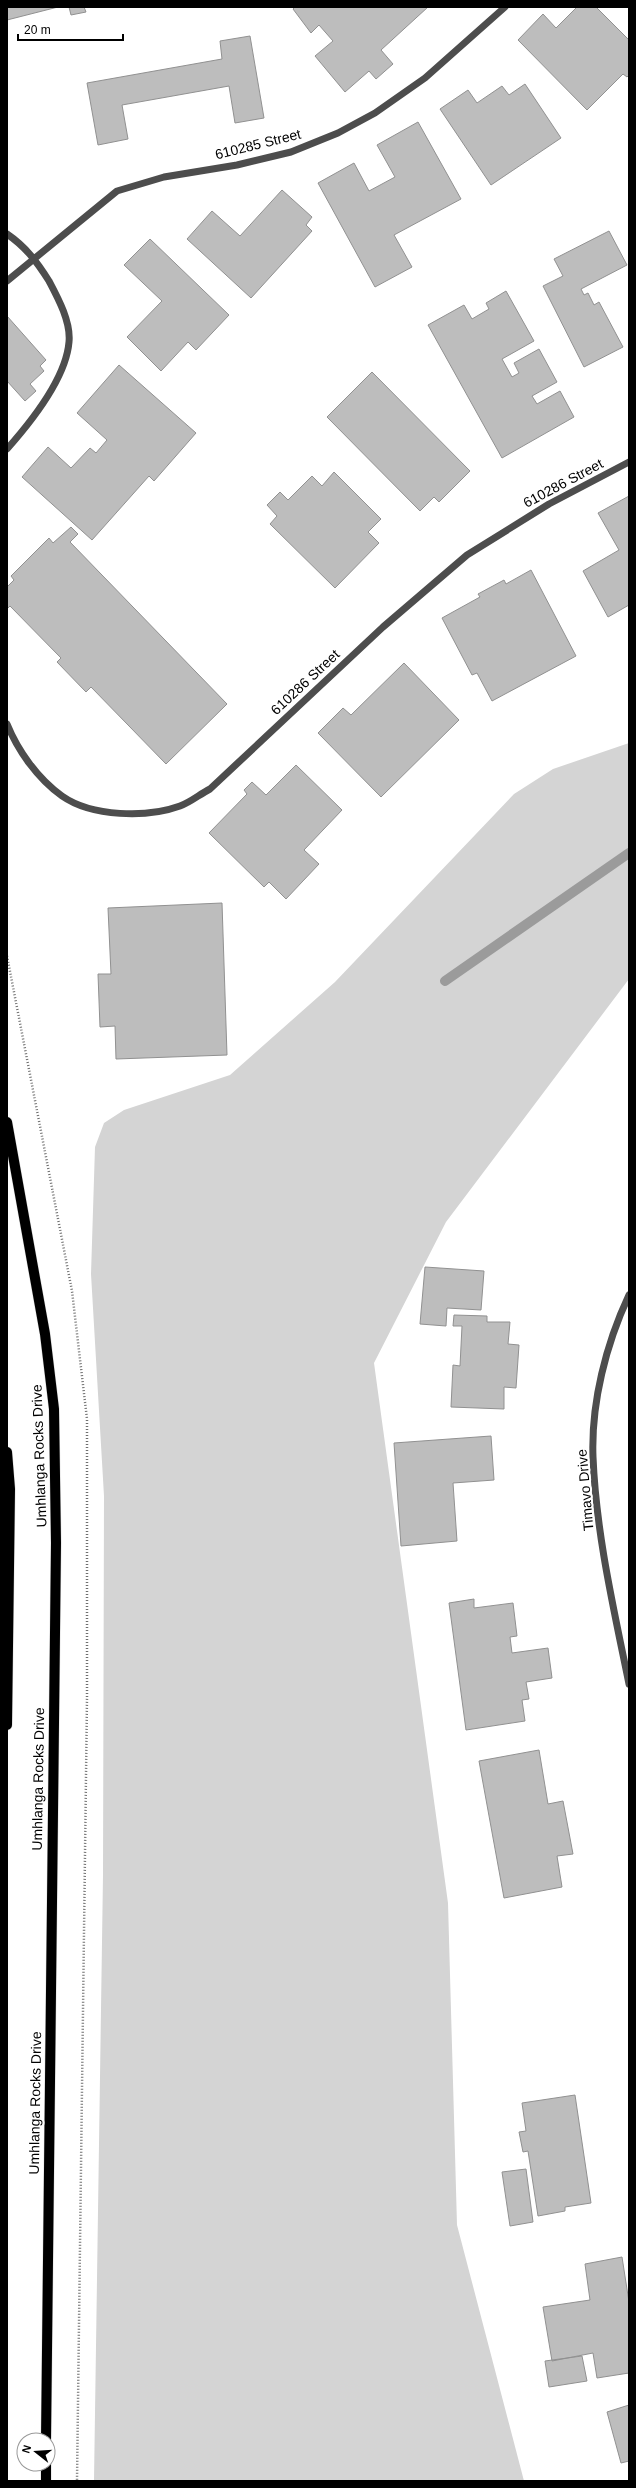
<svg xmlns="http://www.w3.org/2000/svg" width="636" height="2488" font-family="Arial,sans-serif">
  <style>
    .green { fill: #d4d4d4 }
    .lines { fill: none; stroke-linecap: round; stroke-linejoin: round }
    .stream { stroke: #9b9b9b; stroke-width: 10 }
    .building { fill: #bdbdbd; stroke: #919191 }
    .major-casing { stroke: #dbdbdb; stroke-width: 11 }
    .path { stroke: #6f6f6f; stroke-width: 2.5; stroke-dasharray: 1 2; stroke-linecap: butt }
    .minor { stroke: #4d4d4d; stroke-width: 7 }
    .major { stroke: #000; stroke-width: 10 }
    .labels { text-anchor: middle; stroke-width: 4; stroke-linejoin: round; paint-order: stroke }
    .street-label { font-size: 14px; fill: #000; stroke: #fff }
  </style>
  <rect width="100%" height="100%" fill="#fff"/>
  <!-- green -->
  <path class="green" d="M629 743V979L446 1222 374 1363 448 1903 457 2225 524 2481H94L103 1875 104 1496 91 1274 95 1147 104 1123 124 1110 230 1075 335 982 514 794 553 769Z"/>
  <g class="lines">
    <!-- stream -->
    <path class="stream" d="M445 981 629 853"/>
  </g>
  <!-- building -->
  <path class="building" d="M7 7H58L7 20Z
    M69 7H84L86 12 71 15Z
    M295 7H428L381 50 393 64 376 79 369 71 345 92 315 56 333 41 319 25 311 33 293 9Z
    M577 7H596L629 40V75L627 77 623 74 587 110 518 40 543 14 556 28Z
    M250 36 264 118 235 123 229 86 122 105 128 139 98 145 87 83 222 59 220 41Z
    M525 84 561 138 491 185 440 109 468 90 477 103 502 86 509 95Z
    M418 122 461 199 394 235 412 267 375 287 318 183 354 163 369 191 395 177 377 145Z
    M282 190 312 217 306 225 312 231 251 298 187 239 212 211 240 236Z
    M609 231 627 265 581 289 584 295 588 293 594 305 599 302 623 347 584 367 543 286 563 276 554 259Z
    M150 239 229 315 196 350 188 342 161 371 127 337 162 301 124 265Z
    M506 291 534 341 502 359 512 377 519 373 514 363 539 349 557 382 532 396 537 404 560 391 574 417 502 458 428 325 464 305 472 319 489 309 486 303Z
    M7 316 46 360 40 366 44 371 30 384 36 391 25 401 7 381Z
    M119 365 196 433 154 481 149 476 92 540 22 477 48 447 71 468 90 448 96 453 107 440 77 413Z
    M372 372 470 471 439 502 434 497 420 511 327 417Z
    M334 472 381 519 368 532 379 543 335 588 270 524 277 516 267 505 280 492 288 500 312 476 322 486Z
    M629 496V605L608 617 583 571 619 550 598 513Z
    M71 527 78 534 70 542 227 704 166 764 91 687 86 692 57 662 61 658 10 606 7 609V587L14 580 11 576 49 538 53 543Z
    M531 570 576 656 492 701 477 673 472 675 442 618 480 597 478 594 504 580 506 584Z
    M404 663 459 720 381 797 318 733 343 708 351 715Z
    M296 765 342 810 304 850 319 864 286 899 269 882 264 887 209 833 247 794 244 790 252 782 266 795Z
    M222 903 227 1055 116 1059 115 1026 100 1027 98 974H111L108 908Z
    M425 1267 484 1271 481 1310 447 1308 446 1326 420 1324Z
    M454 1315 487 1316V1322H510L508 1344 519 1345 516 1388 504 1387V1409L451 1407 453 1365 460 1366 462 1326H453Z
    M491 1436 494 1480 453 1483 457 1541 401 1546 394 1443Z
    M474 1599V1608L513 1603 517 1636 510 1637 512 1653 548 1648 552 1678 526 1682 529 1699 522 1700 525 1721 466 1730 449 1603Z
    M539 1750 548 1804 563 1801 573 1854 557 1856 562 1887 504 1898 479 1761Z
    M575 2095 591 2203 565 2207V2211L538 2216 528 2151 523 2152 519 2132 526 2131 522 2103Z
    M526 2169 533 2222 510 2226 502 2172Z
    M622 2257 629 2302V2373L597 2378 593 2353 552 2361 543 2307 590 2300 585 2264Z
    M582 2356 587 2381 549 2387 545 2361Z
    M629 2405V2461L621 2463 607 2412Z"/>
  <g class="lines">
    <defs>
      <path id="major" d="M7 1122 45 1334 54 1409 56 1543 46 2440
        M7 1452 10 1489 7 1725
        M46 2481V2464"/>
    </defs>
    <!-- major casing -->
    <use href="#major" class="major-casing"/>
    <!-- path -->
    <path class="path" d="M7 956 72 1291 87 1419V1697L77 2481"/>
    <!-- minor -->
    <path class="minor" d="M7 234C26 247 37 262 49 281 58 298 71 322 69 342 66 378 31 422 7 449
      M7 281 117 191 164 177 237 165 291 152 338 133 375 113 425 78 505 7
      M7 724C18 751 38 779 62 796 92 817 147 818 180 806 191 802 200 794 210 789L383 627 467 555 549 504 629 462
      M629 1295C606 1344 591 1403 593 1457 596 1533 614 1610 629 1684"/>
    <!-- major -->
    <use href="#major" class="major"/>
  </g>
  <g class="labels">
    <!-- street labels -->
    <g class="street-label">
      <text transform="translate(258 144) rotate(-14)" y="5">610285 Street</text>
      <text transform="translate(563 483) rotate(-28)" y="5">610286 Street</text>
      <text transform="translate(305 682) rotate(-43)" y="5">610286 Street</text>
      <text transform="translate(39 1456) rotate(-92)" y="5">Umhlanga Rocks Drive</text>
      <text transform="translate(585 1490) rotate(-95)" y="5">Timavo Drive</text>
      <text transform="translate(38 1779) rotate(-89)" y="5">Umhlanga Rocks Drive</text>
      <text transform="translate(35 2103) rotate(-89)" y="5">Umhlanga Rocks Drive</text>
    </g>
  </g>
  <!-- border -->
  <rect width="636" height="2488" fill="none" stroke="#000000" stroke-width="16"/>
  <!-- north arrow -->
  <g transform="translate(36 2452) rotate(287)"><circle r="19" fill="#ffffff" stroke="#999999"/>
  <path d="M0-3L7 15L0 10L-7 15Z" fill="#000000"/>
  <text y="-6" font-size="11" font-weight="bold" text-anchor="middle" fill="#000000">N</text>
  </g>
  <!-- scale -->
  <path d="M18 34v6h105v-6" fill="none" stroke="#000000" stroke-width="2"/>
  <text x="24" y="34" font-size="12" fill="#000000" stroke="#ffffff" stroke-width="3" paint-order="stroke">20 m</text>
</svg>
